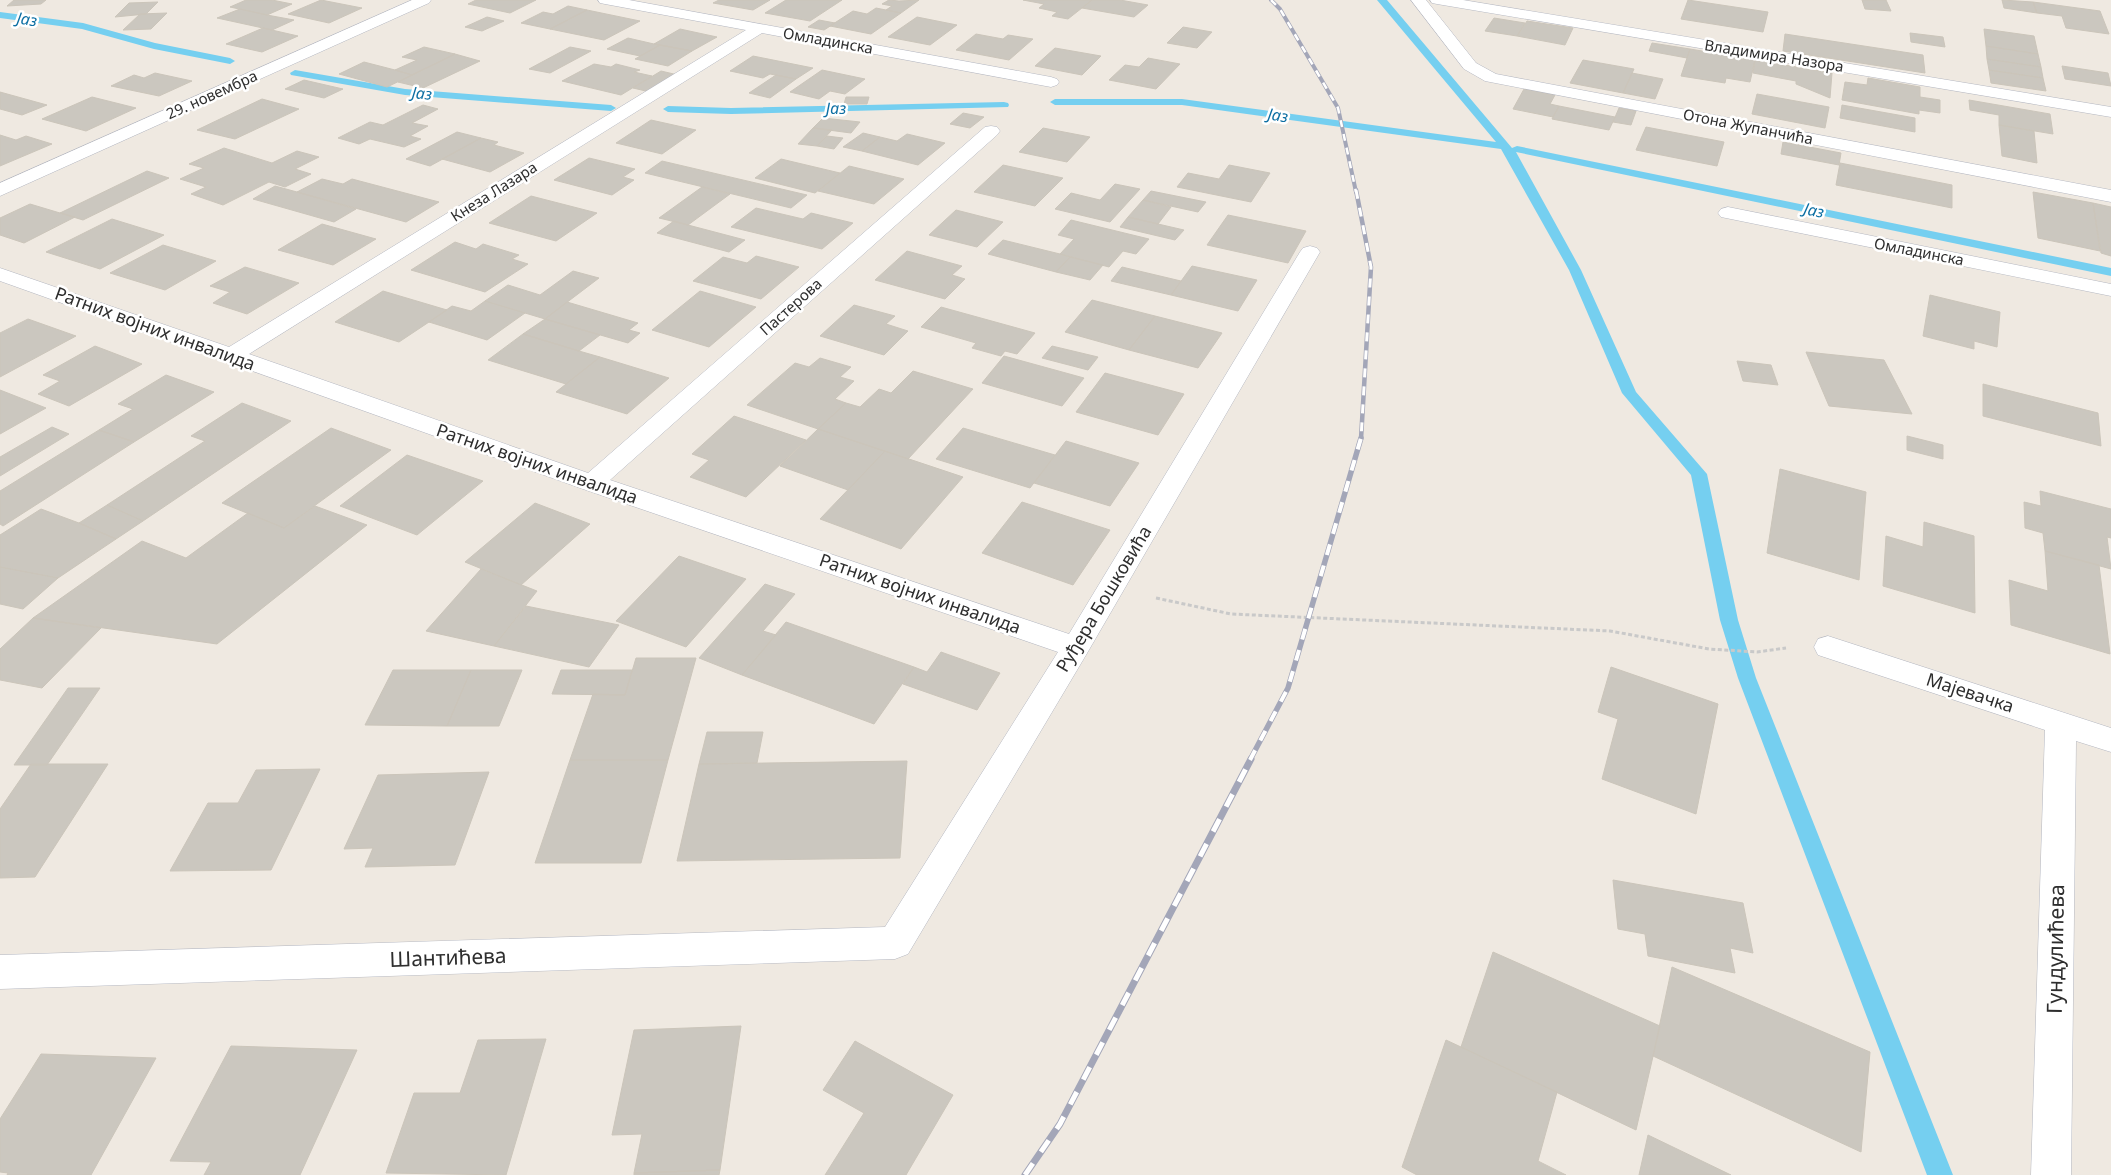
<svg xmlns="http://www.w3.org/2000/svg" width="2111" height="1175" font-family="'Noto Sans',sans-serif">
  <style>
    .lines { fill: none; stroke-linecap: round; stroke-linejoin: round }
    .stream { fill: #75cff0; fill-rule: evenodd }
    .building { fill: #cbc7bf; stroke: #cbc5ba }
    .minor-casing { stroke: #b4b7c1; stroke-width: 1 }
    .path { stroke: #c9c9c9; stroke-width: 3; stroke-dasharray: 4 2.5; stroke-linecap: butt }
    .minor { fill: #fff; fill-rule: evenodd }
    .rail-far3-casing { stroke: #a3a6b8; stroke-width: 4 }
    .rail-far2-casing { stroke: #a3a6b8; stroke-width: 4.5 }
    .rail-far1-casing { stroke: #a3a6b8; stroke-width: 5.5 }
    .rail-casing { stroke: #a3a6b8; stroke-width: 7 }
    .rail-far3 { stroke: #fff; stroke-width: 2.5; stroke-dasharray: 7; stroke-linecap: butt }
    .rail-far2 { stroke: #fff; stroke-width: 3; stroke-dasharray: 9; stroke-linecap: butt }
    .rail-far1 { stroke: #fff; stroke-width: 4; stroke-dasharray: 11; stroke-linecap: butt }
    .rail { stroke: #fff; stroke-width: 5; stroke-dasharray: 14; stroke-linecap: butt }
    .labels { text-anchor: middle; stroke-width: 5; stroke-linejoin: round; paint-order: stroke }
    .far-street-label { font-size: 15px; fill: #2e2e2e; stroke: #fff }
    .far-water-label { font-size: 16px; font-style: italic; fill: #0d6fa3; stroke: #fff }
    .street-label { font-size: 18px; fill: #2e2e2e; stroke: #fff }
    .near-street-label { font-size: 21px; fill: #2e2e2e; stroke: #fff }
  </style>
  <rect width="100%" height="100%" fill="#efe9e1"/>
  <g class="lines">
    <!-- stream -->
    <path class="stream" d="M1377 0H1387L1512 148 1517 146 2111 268V276L1516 152 1581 270 1636 392 1707 474 1738 620 1756 678 1953 1175H1927L1738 678 1720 620 1691 475 1622 393 1569 270 1501 149 1182 105H1055L1050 102 1055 99H1182L1496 142Z
      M0 12 83 23 155 43 230 58 235 61 230 64 154 49 82 29 0 18Z
      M295 70 405 89 611 105 616 108 611 111 405 95 291 75 290 73Z
      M1004 102 1008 103 1009 105 1008 107 731 114 668 112 663 109 668 106 731 108Z"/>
  </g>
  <!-- building -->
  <path class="building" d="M14 0H46L41 4 7 6Z
    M246 0H272L292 4 267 15 230 7Z
    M321 0 362 8 329 23 288 14Z
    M476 0H536L510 13 468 4Z
    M719 0H770L753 10 713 3Z
    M786 0H842L810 21 765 13Z
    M889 0 899 1 919 0 901 13 886 10 892 6 882 4Z
    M1023 0H1092L1068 19 1052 16 1057 12 1039 8 1044 4Z
    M1092 0H1120L1148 5 1134 17 1082 8Z
    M1688 0 1768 12 1763 32 1681 19Z
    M1862 0H1886L1891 11 1865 9Z
    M2002 0 2033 2 2037 13 2004 8Z
    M158 2 146 14 115 17 129 3Z
    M2033 2 2100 11 2109 34 2066 28 2062 16 2037 13Z
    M568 6 587 10 550 29 521 23 543 12 553 14Z
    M876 8 901 13 871 34 830 26 853 11 867 14Z
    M240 9 267 15 294 20 272 30 217 18Z
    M587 10 640 21 604 40 550 29Z
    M167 13 151 29 123 30 140 14Z
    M487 17 504 21 482 31 465 27Z
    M917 17 957 25 930 45 888 37Z
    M1494 18 1525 23 1517 36 1485 31Z
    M819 20 835 23 824 30 808 27Z
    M1527 21 1573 28 1565 45 1517 36Z
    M1183 27 1212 32 1197 48 1167 43Z
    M263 28 298 36 262 52 226 44Z
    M680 29 717 37 692 51 654 44Z
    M1984 29 2034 36 2038 54 1986 46Z
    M1910 33 1943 37 1945 47 1911 42Z
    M976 34 1003 39 1008 35 1033 39 1009 60 956 50Z
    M1785 34 1923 55 1925 73 1783 51Z
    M628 38 654 44 660 45 640 56 607 49Z
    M1652 43 1690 49 1687 58 1649 51Z
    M660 45 692 51 668 66 635 59Z
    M1986 46 2038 54 2041 67 1987 59Z
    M424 47 455 54 412 75 395 70 417 60 402 57Z
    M570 47 591 51 550 73 529 69Z
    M1055 48 1101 56 1082 75 1035 66Z
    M1690 49 1755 60 1750 82 1726 78 1725 83 1681 76Z
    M455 54 480 61 423 88 398 82Z
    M753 56 813 68 796 79 770 74 763 78 730 71Z
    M1148 58 1180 64 1156 89 1109 80 1125 65 1139 67Z
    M1987 59 2041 67 2043 78 1989 70Z
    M1583 60 1634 69 1623 93 1570 83Z
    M1755 60 1832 73 1830 98 1796 84V81L1753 73Z
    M364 62 395 70 412 75 387 87 339 74Z
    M594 64 611 67 616 64 640 70 634 72 652 76 621 95 562 81Z
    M2062 66 2108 73 2111 86 2065 79Z
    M822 70 865 79 845 94 830 91 819 99 790 92Z
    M1989 70 2043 78 2046 91 1991 83Z
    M661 71 678 75 650 92 633 88Z
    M155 73 192 81 159 96 111 86 134 75 144 78Z
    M1632 73 1663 79 1655 99 1623 93Z
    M776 75 796 79 770 98 749 93Z
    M1868 78 1920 87V97L1940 100V113L1919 110V114L1842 100 1845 82 1867 85Z
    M304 80 343 89 324 98 285 89Z
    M1524 89 1555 95 1550 104 1559 106 1553 117 1513 109Z
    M0 92 47 105 22 115 0 109Z
    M1757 94 1829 107 1825 128 1752 114Z
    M92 97 136 108 86 131 42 119Z
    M846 97H869L867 104H844Z
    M262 99 299 109 235 139 197 130Z
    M1969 100 2050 114 2053 134 1999 125V115L1970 110Z
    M423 105 438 109 412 123 428 126 410 136 421 139 404 147 370 139 359 144 338 138 370 122 383 125Z
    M1842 105 1915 118V132L1840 118Z
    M1559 106 1615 117 1609 130 1552 119Z
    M1619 108 1636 111 1631 125 1613 122Z
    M963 113 984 117 970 128 950 124Z
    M823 118 860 122 851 133 813 128Z
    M651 120 696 130 662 154 616 143Z
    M1999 125 2034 131 2037 163 2002 156Z
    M1646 127 1724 142 1717 166 1636 150Z
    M813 128 832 130 817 146 798 144Z
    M1043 128 1090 137 1067 162 1019 152Z
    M457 132 481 138 430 166 406 159Z
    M863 133 880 137 862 151 843 147Z
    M907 134 945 143 918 165 862 151 880 137 897 141Z
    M0 135 16 140 26 136 52 144 0 166Z
    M827 136 843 138 834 149 817 146Z
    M481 138 498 142 494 145 524 153 490 172 442 159Z
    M1783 142 1841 153 1839 165 1781 154Z
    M224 148 272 163 297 151 319 157 295 169 311 174 285 187 269 182 223 205 191 194 206 187 180 179 204 168 189 164Z
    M589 158 635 169 623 177 634 180 612 195 554 180Z
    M781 159 840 173 815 193 755 178Z
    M662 161 807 195 791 208 645 173Z
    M1840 163 1952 185V208L1836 185Z
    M1003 165 1063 178 1035 206 974 192Z
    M1229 165 1270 173 1251 202 1177 187 1188 173 1219 179Z
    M849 166 904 179 874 204 818 191Z
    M147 171 169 178 83 220 60 213Z
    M322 179 343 184 352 179 439 202 406 222 297 192Z
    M1115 184 1140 189 1110 222 1055 209 1071 193 1100 200Z
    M275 186 297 192 356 209 334 222 253 199Z
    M702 187 730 194 688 225 659 218Z
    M1151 191 1206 202 1198 212 1143 200Z
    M2033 192 2093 203 2100 251 2038 238Z
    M531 196 597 213 556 241 489 223Z
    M1143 200 1171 207 1158 224 1128 217Z
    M2093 203 2111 207V256L2101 253Z
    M30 204 60 213 75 217 24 243 0 235V218Z
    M756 208 803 219 811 213 853 223 822 249 731 227Z
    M956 210 1003 222 977 247 929 235Z
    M1228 215 1306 231 1288 263 1207 245Z
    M1128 217 1158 224 1184 230 1175 240 1120 227Z
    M112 219 164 235 100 269 46 252Z
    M1071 220 1149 239 1136 254 1123 251 1109 267 1060 254 1074 239 1058 235Z
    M674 221 688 225 745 240 729 252 657 233Z
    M322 224 376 239 333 265 278 250Z
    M1003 240 1060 254 1070 257 1056 272 988 254Z
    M455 242 476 249 483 244 519 255 512 259 528 264 485 292 411 270Z
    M163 245 216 261 165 290 110 273Z
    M907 251 962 266 952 275 965 279 945 299 875 280Z
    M756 256 799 267 761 299 693 281 723 257 747 263Z
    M1070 257 1103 265 1090 280 1056 272Z
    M1192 266 1257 280 1238 311 1171 295Z
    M245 267 299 283 247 314 213 303 230 292 210 286Z
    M1122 267 1181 281 1171 295 1111 281Z
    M573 271 599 278 545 319 485 301 508 285 540 295Z
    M383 291 447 310 399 342 335 322Z
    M700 291 756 307 709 347 652 330Z
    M1930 295 2000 312 1997 347 1974 341V349L1923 336Z
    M1092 300 1155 316 1129 350 1065 332Z
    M485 301 525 313 487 340 429 322 452 306 471 311Z
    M567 302 638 323 629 330 640 333 628 343 545 319Z
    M854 305 895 316 886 324 908 331 884 355 820 336Z
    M941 307 1035 333 1017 354 1005 351 1001 356 972 348 976 343 921 327Z
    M1155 316 1222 333 1198 368 1129 350Z
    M28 319 76 336 0 377V333Z
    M545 319 600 335 579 351 523 334Z
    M523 334 579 351 600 357 566 384 488 360Z
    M95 346 142 364 69 406 38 394 60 381 43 375Z
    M1052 346 1098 357 1088 370 1042 358Z
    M1806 352 1884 360 1912 414 1829 406Z
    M1004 356 1084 378 1062 406 982 383Z
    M600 357 669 378 627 414 556 392Z
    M820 358 851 367 840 377 854 381 835 399 846 403 818 429 747 405 795 363 809 367Z
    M1737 361 1771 365 1778 385 1743 381Z
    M913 371 973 389 908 459 818 429 846 403 860 407 879 389 891 393Z
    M1105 373 1184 394 1158 435 1076 412Z
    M166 375 214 392 134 442 99 430 133 409 118 404Z
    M1983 384 2098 413 2101 446 1983 416Z
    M0 390 46 408 0 434Z
    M242 403 291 421 143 521 107 505 205 441 191 436Z
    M734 416 806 440 746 497 690 477 709 460 692 454Z
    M52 427 69 434 0 476V457Z
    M331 428 391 450 284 528 222 503Z
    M963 428 1055 455 1030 488 936 459Z
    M818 429 885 451 848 490 780 466Z
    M99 430 134 442 3 526 0 524V491Z
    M1907 436 1943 445V459L1907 450Z
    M1066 441 1139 463 1110 506 1034 483Z
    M885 451 963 477 901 549 820 519Z
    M407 455 483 481 417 535 340 506Z
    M1780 469 1866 492 1859 580 1767 553Z
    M2040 491 2111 509V538L2107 537 2111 569 2045 551 2043 533 2025 528 2024 502 2041 506Z
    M1022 502 1110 530 1073 585 982 553Z
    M535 503 590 524 521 585 465 562Z
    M107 505 143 521 116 539 79 523Z
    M315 506 367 525 217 644 33 618 142 541 186 558 248 513 284 528Z
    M41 509 79 523 116 539 58 578 0 567V535Z
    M1924 522 1974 536 1975 613 1883 586 1886 536 1923 547Z
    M2045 551 2099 565 2110 654 2011 625 2009 580 2048 591Z
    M679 556 746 579 686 647 616 621Z
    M0 567 58 578 23 609 0 604Z
    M481 569 537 591 494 646 426 631Z
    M765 584 795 594 763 631 776 635 742 675 699 658Z
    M526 606 619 625 589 667 494 646Z
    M33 618 101 628 42 688 0 680V649Z
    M786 622 914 667 874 724 742 675Z
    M941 652 1000 673 977 710 903 684 914 667 927 672Z
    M636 658H696L668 760H570L593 694 625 695Z
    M1611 667 1718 704 1696 814 1602 779 1618 719 1598 712Z
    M393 670H471L447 726 365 725Z
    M471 670H522L499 726H447Z
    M561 670H632L625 695 552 694Z
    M68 688H100L47 765H14Z
    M707 732H763L757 763 699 764Z
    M570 760H668L641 863H535Z
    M907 761 900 858 677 861 699 764Z
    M31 764H108L35 877 0 878V809Z
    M320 769 271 870 170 871 208 803H238L256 770Z
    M489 772 455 865 365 867 373 848 344 849 378 775Z
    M1613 880 1743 903 1753 953 1730 948 1735 973 1648 956 1645 934 1618 929Z
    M1493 952 1660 1026 1636 1130 1461 1047Z
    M1672 967 1870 1052 1861 1152 1653 1056Z
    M741 1026 720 1170 634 1173 642 1134 612 1135 634 1030Z
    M546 1039 506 1175 386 1173 414 1093H460L478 1040Z
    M1446 1040 1557 1092 1538 1161 1566 1175H1417L1402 1167Z
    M855 1041 953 1095 906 1175H825L864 1113 823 1090Z
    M231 1046 357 1050 300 1175H204L211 1162 170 1161Z
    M41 1054 156 1058 91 1175H7L8 1173 0 1172V1119Z
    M1648 1135 1731 1175H1639Z
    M720 1170 719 1175H634V1173Z"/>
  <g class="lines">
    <defs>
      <path id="minor" d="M412 0H431L429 3 0 196V183Z
        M598 0H629L1051 77 1057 79 1059 82 1057 85 1051 87 762 33 249 354 588 473 985 127 991 126 997 127 1000 131 997 135 610 480 1069 634 1300 252 1303 248 1310 246 1317 248 1320 252 1086 655 908 954 895 959 0 989V955L885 927 1058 652 583 489 0 281V268L229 347 746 30 605 4 600 3Z
        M1411 0H1426L1476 63 1496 74 2111 190V202L1485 81 1464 69Z
        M1430 0H1463L2111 107V117L1437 4 1432 3Z
        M1728 207 2111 284V296L1721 217 1718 213 1721 209Z
        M1828 636 2111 728V752L2076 741 2071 1175H2031L2045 730 1818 655 1814 647 1818 639Z"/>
    </defs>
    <!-- minor casing -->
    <use href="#minor" class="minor-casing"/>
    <!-- path -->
    <path class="path" d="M1156 598 1231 614 1610 631 1709 649 1757 652 1786 648"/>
    <!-- minor -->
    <use href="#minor" class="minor"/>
    <defs>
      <path id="rail-far3" d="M1271 0 1280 9 1338 108 1356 192"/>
      <path id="rail-far2" d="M1356 190 1371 267 1361 439"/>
      <path id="rail-far1" d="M1250 760 1288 688 1361 438"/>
      <path id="rail" d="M1025 1175 1060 1124 1251 759"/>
    </defs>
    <!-- rail-far3 casing -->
    <use href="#rail-far3" class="rail-far3-casing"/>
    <!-- rail-far2 casing -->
    <use href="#rail-far2" class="rail-far2-casing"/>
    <!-- rail-far1 casing -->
    <use href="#rail-far1" class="rail-far1-casing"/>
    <!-- rail casing -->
    <use href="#rail" class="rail-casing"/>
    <!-- rail-far3 -->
    <use href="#rail-far3" class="rail-far3"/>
    <!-- rail-far2 -->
    <use href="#rail-far2" class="rail-far2"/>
    <!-- rail-far1 -->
    <use href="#rail-far1" class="rail-far1"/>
    <!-- rail -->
    <use href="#rail" class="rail"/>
  </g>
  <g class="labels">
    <!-- far-street labels -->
    <g class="far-street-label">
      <text transform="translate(828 41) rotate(10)" y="5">Омладинска</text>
      <text transform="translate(1774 56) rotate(9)" y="5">Владимира Назора</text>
      <text transform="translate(212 95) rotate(-24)" y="5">29. новембра</text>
      <text transform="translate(1748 127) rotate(11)" y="5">Отона Жупанчића</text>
      <text transform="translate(494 192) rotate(-32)" y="5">Кнеза Лазара</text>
      <text transform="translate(1919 252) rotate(11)" y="5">Омладинска</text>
      <text transform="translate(791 307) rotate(-42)" y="5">Пастерова</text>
    </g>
    <!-- far-water labels -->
    <g class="far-water-label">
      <text transform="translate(27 19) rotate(8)" y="6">Јаз</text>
      <text transform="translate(422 93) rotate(5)" y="6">Јаз</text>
      <text transform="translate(836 108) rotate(-1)" y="6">Јаз</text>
      <text transform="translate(1278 115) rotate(8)" y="6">Јаз</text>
      <text transform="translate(1814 210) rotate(12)" y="6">Јаз</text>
    </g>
    <!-- street labels -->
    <g class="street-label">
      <text transform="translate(155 329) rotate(20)" y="6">Ратних војних инвалида</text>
      <text transform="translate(537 464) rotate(19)" y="6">Ратних војних инвалида</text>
      <text transform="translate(920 594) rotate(19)" y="6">Ратних војних инвалида</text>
      <text transform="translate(1104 599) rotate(-59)" y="6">Руђера Бошковића</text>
      <text transform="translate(1970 693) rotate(18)" y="6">Мајевачка</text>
    </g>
    <!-- near-street labels -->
    <g class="near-street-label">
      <text transform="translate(2056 949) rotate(-89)" y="7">Гундулићева</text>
      <text transform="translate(448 958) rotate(-2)" y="7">Шантићева</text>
    </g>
  </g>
</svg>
